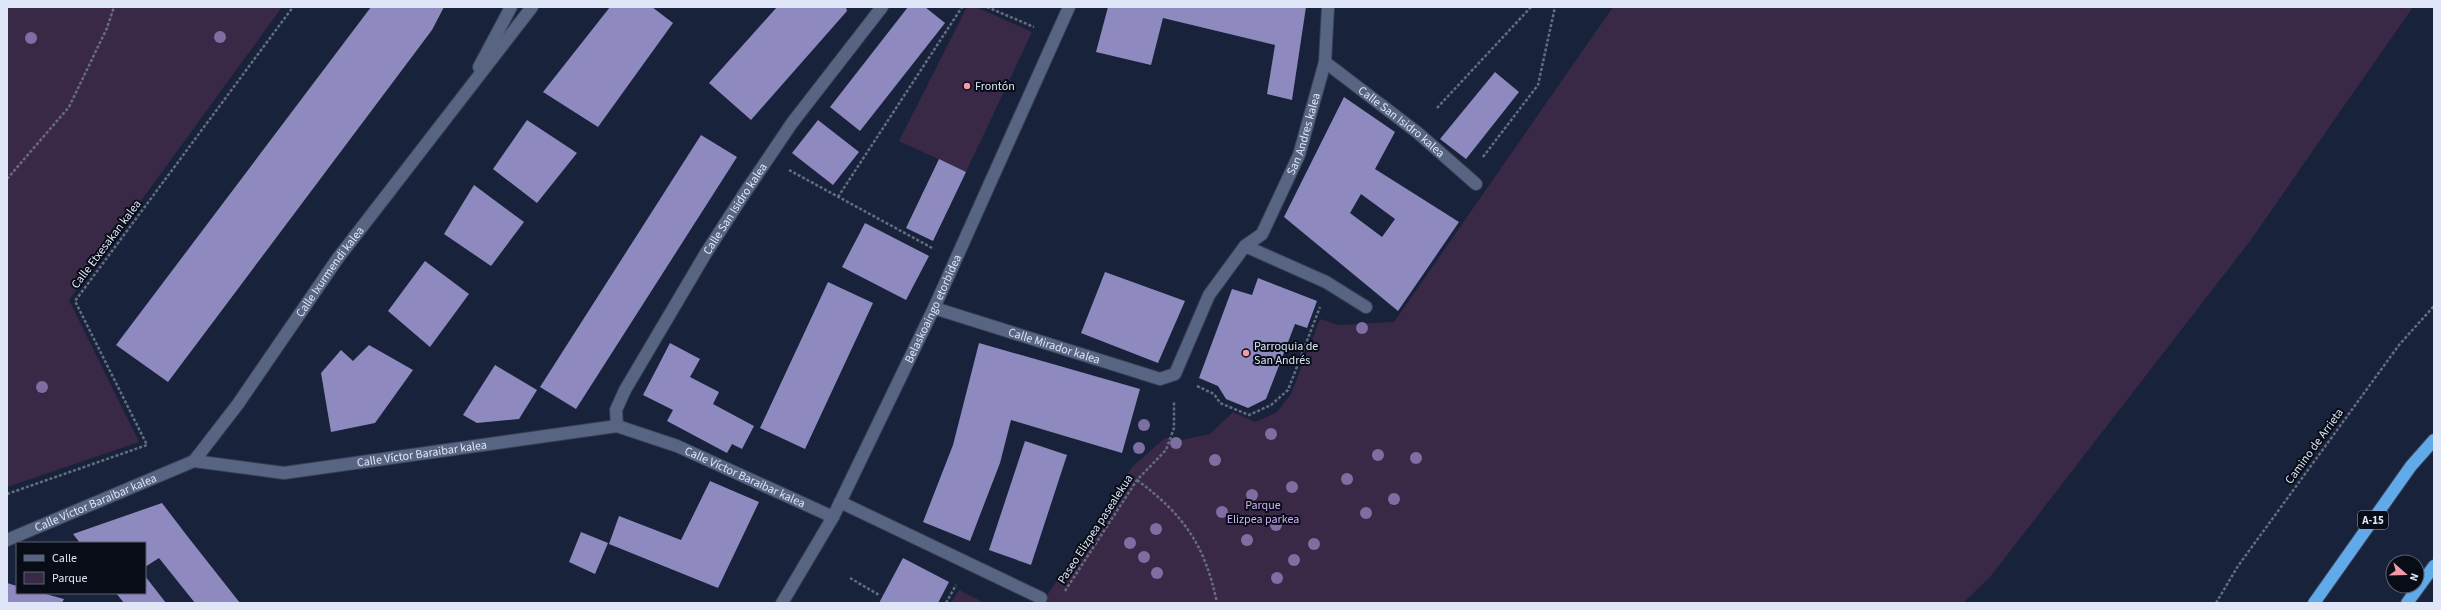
<svg xmlns="http://www.w3.org/2000/svg" width="2441" height="610" font-family="'Source Sans 3',sans-serif">
  <style>
    .green { fill: #392947 }
    .building { fill: #8e8ac0; fill-rule: evenodd }
    .lines { fill: none; stroke-linecap: round; stroke-linejoin: round }
    .street-casing { stroke: #383f54; stroke-width: 14 }
    .secondary-casing { stroke: #383f54; stroke-width: 14 }
    .highway-casing { stroke: #383f54; stroke-width: 14 }
    .path { stroke: #646d82; stroke-width: 2.5; stroke-dasharray: 3 2; stroke-linecap: butt }
    .street { stroke: #586582; stroke-width: 12 }
    .secondary { stroke: #586582; stroke-width: 12 }
    .highway { stroke: #60aae9; stroke-width: 12 }
    .tree { fill: #7e6ea1 }
    .poi-dot { fill: #f39aa8; stroke: #080c17; stroke-width: 1.5 }
    .labels { text-anchor: middle; stroke-width: 4; stroke-linejoin: round; paint-order: stroke }
    .shield { fill: #080c17; stroke: #9ea5b4; stroke-width: 1 }
    .shield-label { font-size: 11px; font-weight: bold; fill: #dee6f7 }
    .poi-label { font-size: 12px; fill: #dee6f7; stroke: #080c17; text-anchor: start }
    .street-label { font-size: 12px; fill: #dee6f7; stroke: #080c17 }
    .park-label { font-size: 12px; fill: #d2acf6; stroke: #080c17 }
  </style>
  <rect width="100%" height="100%" fill="#18223a"/>
  <!-- green -->
  <path class="green" d="M7 7H282L69 300 139 442 7 487Z
    M967 7H976L1032 32 966 172 899 141Z
    M1613 7H2413L2250 241 1990 577 1963 603H1042L1132 467 1165 438 1181 440 1210 434 1233 412 1255 422 1276 413 1291 394 1320 319 1338 325 1394 322Z
    M959 590 985 603H951Z"/>
  <!-- building -->
  <path class="building" d="M371 7H444L432 30 168 382 116 345Z
    M610 7H652L673 23 598 127 543 92Z
    M777 7H846L847 11 751 120 709 83Z
    M908 7H925L945 23 860 131 830 107Z
    M1108 7H1306L1292 100 1267 94 1275 45 1163 18 1151 65 1096 52Z
    M1495 72 1519 92 1466 159 1440 139Z
    M1344 97 1395 132 1375 169 1459 222 1398 311 1284 217ZM1361 194 1395 219 1382 237 1350 213Z
    M527 120 577 153 537 203 493 169Z
    M818 120 859 152 833 185 792 153Z
    M701 135 737 157 576 409 540 387Z
    M939 159 966 172 933 241 906 228Z
    M474 185 524 222 491 266 444 234Z
    M865 223 929 256 906 300 842 267Z
    M425 261 469 294 430 347 388 311Z
    M1105 272 1185 301 1158 363 1081 333Z
    M1258 278 1317 301 1307 328 1295 324 1266 399 1248 408 1226 399 1218 386 1199 378 1232 289 1252 295Z
    M828 282 873 303 805 449 760 428Z
    M670 343 700 359 690 377 719 392 713 404 754 426 742 449 732 444 727 453 667 421 673 410 643 395Z
    M979 343 1140 389 1122 453 1011 420 1000 463 970 541 923 522 953 445Z
    M369 345 413 370 375 423 331 432 321 373 341 350 353 361Z
    M495 365 537 390 519 419 477 423 463 415Z
    M1025 441 1067 455 1031 565 989 550Z
    M710 481 759 502 718 588 609 544 619 516 681 540Z
    M162 503 188 537 240 603H195L159 558 145 567V543H80L73 534Z
    M581 532 608 543 595 574 569 562Z
    M903 558 949 582 938 603H879Z
    M145 576 166 603H124L116 593H145Z
    M7 583 17 586V593H42L64 599 62 603H7Z"/>
  <g class="lines">
    <defs>
      <g id="street">
        <path id="s1" d="M1325 62 1418 133 1476 184"/>
        <path d="M479 67 511 7"/>
        <path d="M1245 246 1326 282 1366 307"/>
        <path id="s2" d="M934 308 1160 379 1175 374 1209 295 1245 246 1262 234 1299 155 1325 62 1328 7"/>
        <path id="s3" d="M617 426 616 410 625 390 706 253 744 194 792 123 882 7"/>
        <path id="s4" d="M194 461 238 404 338 258 532 7"/>
        <path d="M840 502 1041 598"/>
        <path id="s5" d="M7 540 194 461 284 473 617 426 677 446 833 517"/>
      </g>
      <g id="secondary">
        <path id="s6" d="M782 603 833 517 934 308 1069 7"/>
      </g>
      <path id="highway" d="M2314 603 2411 466 2434 440
        M2407 603 2434 566"/>
    </defs>
    <!-- street casing -->
    <use href="#street" class="street-casing"/>
    <!-- secondary casing -->
    <use href="#secondary" class="secondary-casing"/>
    <!-- highway casing -->
    <use href="#highway" class="highway-casing"/>
    <!-- path -->
    <path class="path" d="M987 7 1034 27
      M1437 108 1531 7
      M1483 157 1538 85 1555 7
      M789 170 934 249
      M7 179 69 107 107 28 114 7
      M838 197 962 7
      M1197 386 1214 394 1220 403 1249 415 1271 405 1288 390 1320 307
      M1137 480C1184 515 1205 545 1217 603
      M7 494 147 445 75 301 293 7
      M850 578 879 595
      M1065 591 1137 480 1166 450 1174 428V401
      M946 603 956 585
      M2216 603 2238 566 2399 345 2434 306"/>
    <!-- street -->
    <use href="#street" class="street"/>
    <!-- secondary -->
    <use href="#secondary" class="secondary"/>
    <!-- highway -->
    <use href="#highway" class="highway"/>
  </g>
  <!-- trees -->
  <g class="tree">
    <circle cx="220" cy="37" r="6"/>
    <circle cx="31" cy="38" r="6"/>
    <circle cx="1362" cy="328" r="6"/>
    <circle cx="42" cy="387" r="6"/>
    <circle cx="1144" cy="425" r="6"/>
    <circle cx="1271" cy="434" r="6"/>
    <circle cx="1176" cy="443" r="6"/>
    <circle cx="1139" cy="448" r="6"/>
    <circle cx="1378" cy="455" r="6"/>
    <circle cx="1416" cy="458" r="6"/>
    <circle cx="1215" cy="460" r="6"/>
    <circle cx="1347" cy="479" r="6"/>
    <circle cx="1292" cy="487" r="6"/>
    <circle cx="1252" cy="495" r="6"/>
    <circle cx="1394" cy="499" r="6"/>
    <circle cx="1222" cy="512" r="6"/>
    <circle cx="1366" cy="513" r="6"/>
    <circle cx="1276" cy="525" r="6"/>
    <circle cx="1156" cy="529" r="6"/>
    <circle cx="1247" cy="540" r="6"/>
    <circle cx="1130" cy="543" r="6"/>
    <circle cx="1314" cy="544" r="6"/>
    <circle cx="1144" cy="557" r="6"/>
    <circle cx="1294" cy="560" r="6"/>
    <circle cx="1157" cy="573" r="6"/>
    <circle cx="1277" cy="578" r="6"/>
  </g>
  <!-- markers -->
  <g class="poi-dot">
    <circle cx="967" cy="86" r="4"/>
    <circle cx="1246" cy="353" r="4"/>
  </g>
  <g class="labels">
    <!-- shield labels -->
    <rect class="shield" x="2358" y="511" width="30" height="18" rx="3"/>
    <g class="shield-label">
      <text x="2373" y="524">A-15</text>
    </g>
    <!-- poi labels -->
    <g class="poi-label">
      <text x="975" y="90">Frontón</text>
      <text x="1254" y="350">Parroquia de<tspan x="1254" dy="14">San Andrés</tspan></text>
    </g>
    <!-- street labels -->
    <g class="street-label">
      <text dy="4" stroke="none"><textPath href="#s1" startOffset="97">Calle San Isidro kalea</textPath></text>
      <text dy="4" stroke="none"><textPath href="#s2" startOffset="529">San Andres kalea</textPath></text>
      <text dy="4" stroke="none"><textPath href="#s3" startOffset="250">Calle San Isidro kalea</textPath></text>
      <text transform="translate(106 244) rotate(-53)" y="4">Calle Etxesakan kalea</text>
      <text dy="4" stroke="none"><textPath href="#s4" startOffset="233">Calle Ixurmendi kalea</textPath></text>
      <text dy="4" stroke="none"><textPath href="#s6" startOffset="331">Belaskoaingo etorbidea</textPath></text>
      <text dy="4" stroke="none"><textPath href="#s2" startOffset="126">Calle Mirador kalea</textPath></text>
      <text transform="translate(2314 446) rotate(-54)" y="4">Camino de Arrieta</text>
      <text dy="4" stroke="none"><textPath href="#s5" startOffset="433">Calle Víctor Baraibar kalea</textPath></text>
      <text dy="4" stroke="none"><textPath href="#s5" startOffset="768">Calle Víctor Baraibar kalea</textPath></text>
      <text dy="4" stroke="none"><textPath href="#s5" startOffset="96">Calle Víctor Baraibar kalea</textPath></text>
      <text transform="translate(1095 529) rotate(-57)" y="4">Paseo Elizpea pasealekua</text>
    </g>
    <!-- park labels -->
    <g class="park-label">
      <text x="1263" y="509">Parque<tspan x="1263" dy="14">Elizpea parkea</tspan></text>
    </g>
  </g>
  <!-- border -->
  <rect width="2441" height="610" fill="none" stroke="#dee6f7" stroke-width="16"/>
  <!-- legend -->
  <rect x="16" y="542" width="130" height="52" fill="#080c17" stroke="#5e6371"/>
  <rect x="24" y="555" width="20" height="6" fill="#586582" stroke="#5e6371"/>
  <text x="52" y="562" font-size="12" fill="#dee6f7">Calle</text>
  <rect x="24" y="572" width="20" height="12" fill="#392947" stroke="#5e6371"/>
  <text x="52" y="582" font-size="12" fill="#dee6f7">Parque</text>
  <!-- north arrow -->
  <g transform="translate(2405 574) rotate(110)"><circle r="19" fill="#080c17" stroke="#5e6371"/>
  <path d="M0-3L7 15L0 10L-7 15Z" fill="#f39aa8"/>
  <text y="-6" font-size="11" font-weight="bold" text-anchor="middle" fill="#dee6f7">N</text>
  </g>
</svg>
